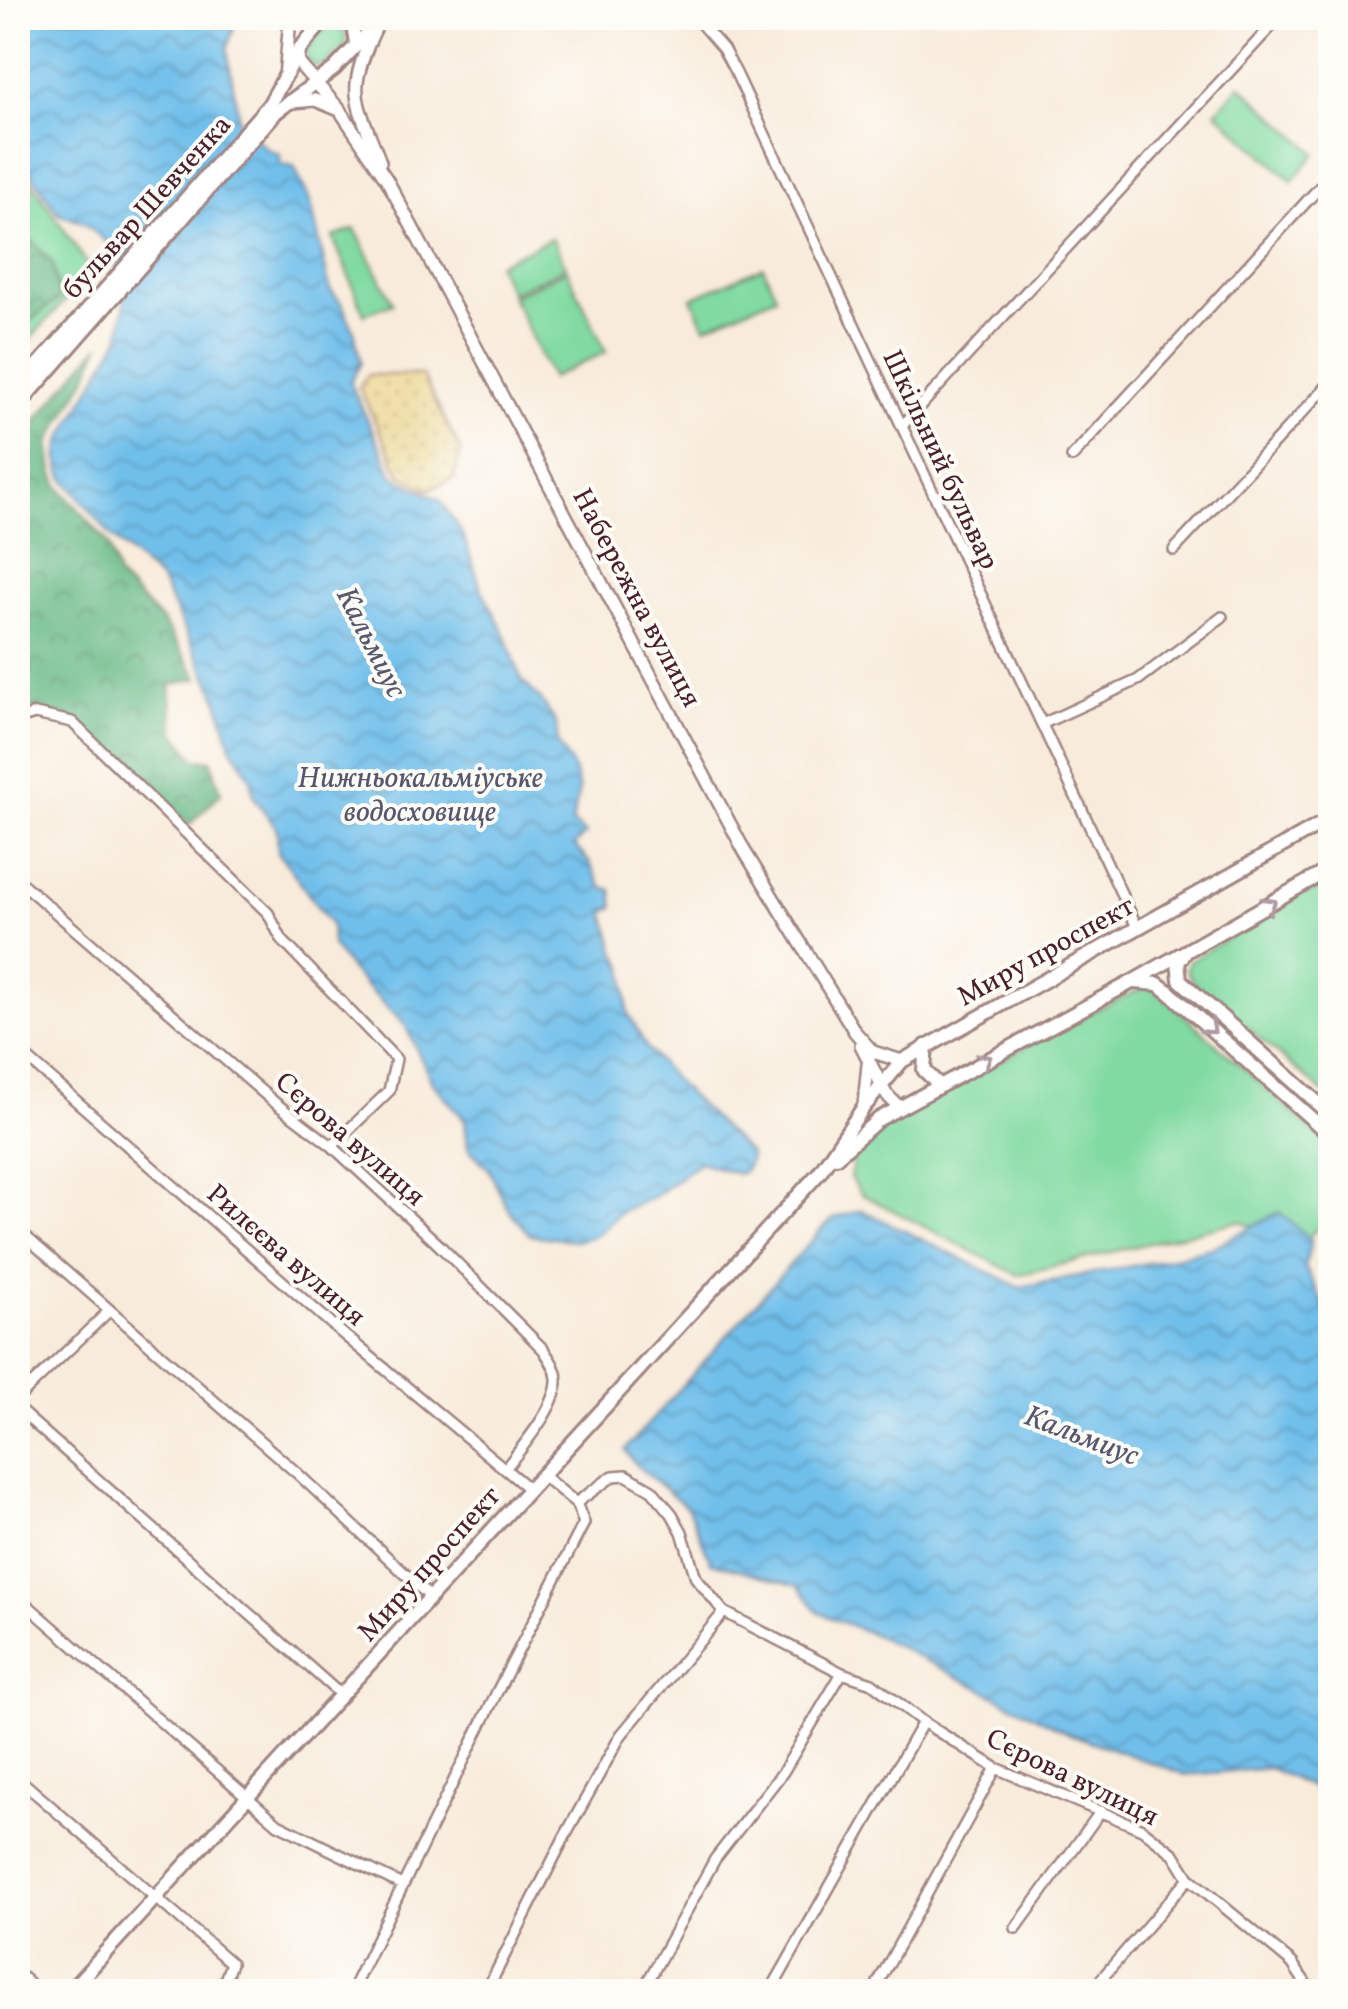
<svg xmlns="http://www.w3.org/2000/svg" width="1348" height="2009" font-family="Vollkorn,serif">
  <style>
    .green { fill: #80daa1; stroke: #657c66; stroke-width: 2.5 }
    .forest { fill: url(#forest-crowns); stroke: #596c59; stroke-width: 2.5 }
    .sand { fill: url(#sand-dots); stroke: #9c7c64; stroke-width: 2.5 }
    .water { fill: url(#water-waves); stroke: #5d6f8b; stroke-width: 2.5 }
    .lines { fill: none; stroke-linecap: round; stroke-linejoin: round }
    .minor-casing { stroke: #a18582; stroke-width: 14 }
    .tertiary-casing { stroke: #a18582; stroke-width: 16 }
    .secondary-casing { stroke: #a18582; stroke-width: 18 }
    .minor { stroke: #fff; stroke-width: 9 }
    .tertiary { stroke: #fff; stroke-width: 11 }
    .secondary { stroke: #fff; stroke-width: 12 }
    .oneway { stroke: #ae9aa0 }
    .labels { text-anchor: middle; stroke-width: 8; stroke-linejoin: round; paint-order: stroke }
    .street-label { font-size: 28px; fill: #4a1f2b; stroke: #fdfcf7 }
    .water-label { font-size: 30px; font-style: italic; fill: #57576e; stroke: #fdfcf7 }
  </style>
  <defs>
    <pattern id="forest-crowns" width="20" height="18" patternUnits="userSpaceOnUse" patternTransform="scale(2.5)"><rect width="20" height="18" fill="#68ba87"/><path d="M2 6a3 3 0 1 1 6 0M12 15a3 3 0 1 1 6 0" fill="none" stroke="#58976f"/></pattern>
    <pattern id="sand-dots" width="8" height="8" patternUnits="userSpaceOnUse" patternTransform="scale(2.5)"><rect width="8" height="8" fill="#eeda9e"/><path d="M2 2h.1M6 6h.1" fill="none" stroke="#cebb88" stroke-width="1.8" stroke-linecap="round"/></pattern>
    <pattern id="water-waves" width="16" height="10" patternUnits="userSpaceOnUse" patternTransform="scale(2.5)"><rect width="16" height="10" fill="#70bfeb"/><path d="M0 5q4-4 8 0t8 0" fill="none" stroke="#5e9bbf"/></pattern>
  </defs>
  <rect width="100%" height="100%" fill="#fdfcf7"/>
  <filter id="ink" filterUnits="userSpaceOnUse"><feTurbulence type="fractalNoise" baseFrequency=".01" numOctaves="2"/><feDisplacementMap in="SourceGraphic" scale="20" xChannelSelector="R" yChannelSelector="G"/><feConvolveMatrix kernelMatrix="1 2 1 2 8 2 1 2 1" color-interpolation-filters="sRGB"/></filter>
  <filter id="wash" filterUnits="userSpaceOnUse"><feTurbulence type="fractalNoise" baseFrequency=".0048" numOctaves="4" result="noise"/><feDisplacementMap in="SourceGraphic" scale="40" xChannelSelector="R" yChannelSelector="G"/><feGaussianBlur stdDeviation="2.25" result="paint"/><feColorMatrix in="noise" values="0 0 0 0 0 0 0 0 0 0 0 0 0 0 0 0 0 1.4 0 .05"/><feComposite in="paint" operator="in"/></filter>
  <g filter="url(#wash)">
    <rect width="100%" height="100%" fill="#f8ebda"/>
    <!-- green -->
    <path class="green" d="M333 25 345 31 346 45 327 64 315 67 308 61 305 51 325 28Z
      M1240 85 1316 153 1292 181 1216 112Z
      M18 162 92 271 18 352Z
      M355 229 393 303 364 314 333 237Z
      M552 238 566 267 511 293 497 264Z
      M763 267 776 296 705 327 692 298Z
      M567 270 606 352 551 378 512 296Z
      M1330 876V1098L1194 983 1186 970 1189 961Z
      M1144 987 1154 988 1330 1146V1216L1303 1243 1239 1221 1018 1275 861 1194 850 1178 854 1157 867 1135 1046 1035Z"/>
    <!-- forest -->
    <path class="forest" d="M18 217 26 235 52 262 60 298 18 330Z
      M100 345 88 375 49 443 53 471 59 487 108 543 118 577 163 622 198 678 170 685 174 731 195 759 211 760 221 793 189 825 73 718 34 709 18 714V442Z"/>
    <!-- sand -->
    <path class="sand" d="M368 375H422L461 452 454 478 428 490 400 474 359 387Z"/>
    <!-- water -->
    <path class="water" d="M18 18H237L227 49 239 121 267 149 280 154V164L294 167 311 203 330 290 342 304 354 331 361 363 350 382 394 477 440 500 463 535 481 588 505 634 521 679 541 700 556 723 558 744 574 770 579 790 572 823 586 834 574 845 589 862 602 887 612 890 614 907 605 913 615 950 624 966 628 1012 646 1047 679 1085 750 1154C750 1163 747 1171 738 1174L700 1162 655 1196 622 1211 597 1235 575 1241 530 1235 508 1209 488 1168 468 1148 465 1120 432 1082 405 1025 352 972 332 945 331 925 278 852 277 829 254 797 251 778 231 746 217 697 161 581 113 538 63 477C57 462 58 454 62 439L120 336 125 302 115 255 107 242 85 224 58 213 18 154Z
      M862 1210 1019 1287 1169 1259 1211 1248 1279 1212 1311 1240 1305 1267 1330 1317V1796L1270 1768 1186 1775 1070 1734 877 1636 819 1613 798 1586 711 1562 688 1508 637 1466 625 1450 821 1230 834 1218Z"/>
  </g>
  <g filter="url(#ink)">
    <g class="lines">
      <defs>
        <path id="minor" d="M696 18 723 49 736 73 1137 927
          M902 426 1279 18
          M1072 457 1330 176
          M1174 550 1330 383
          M18 719 35 714 72 722 268 913 282 940 396 1059 389 1091 332 1146
          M1042 724 1138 680 1222 617
          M18 880 274 1102 332 1146 438 1244 543 1349C549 1358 556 1367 557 1378 559 1405 521 1448 505 1469
          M18 1050 343 1334 529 1489
          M18 1230 298 1474 430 1597
          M18 1398 110 1310
          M18 1409 341 1695
          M576 1503 613 1476 626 1475 652 1490 672 1514 682 1532 696 1578 724 1612 842 1673 872 1683 923 1722 996 1768 1142 1829 1174 1854 1189 1878 1292 1963 1306 1984 1305 1992
          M18 1597 278 1824 402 1885
          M18 1778 231 1963 221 1992
          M1016 1928 1101 1811
          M18 1973 38 1992
          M351 1992 497 1692 584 1523 576 1503 542 1475
          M486 1992 564 1838 621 1735 724 1612
          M642 1992 715 1859 783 1772 842 1673
          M770 1992 923 1722
          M873 1992 996 1768
          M1090 1992 1189 1878"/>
        <path id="tertiary" d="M344 18 353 28 356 46
          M375 29C344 95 357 100 380 162
          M300 49 298 61 302 67 339 109 387 180 745 852 855 1032 873 1052 902 1061
          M285 78 290 18
          M293 102 315 100 337 109
          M861 1045 886 1094 900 1108
          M864 1105 868 1064"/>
        <path id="secondary" d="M18 388 269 105 300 49 326 18
          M18 406 276 112 334 69 382 18
          M1185 953 1178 962 1180 980 1330 1114
          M1135 982 1158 984 1169 992 1330 1135
          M926 1046 924 1070 940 1086
          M836 1157 879 1119 1132 982 1330 869
          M69 1992 819 1173 863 1108 902 1061 1330 819"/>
      </defs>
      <!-- minor casing -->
      <use href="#minor" class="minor-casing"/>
      <!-- tertiary casing -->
      <use href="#tertiary" class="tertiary-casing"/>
      <!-- secondary casing -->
      <use href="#secondary" class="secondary-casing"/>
      <!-- minor -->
      <use href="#minor" class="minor"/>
      <!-- tertiary -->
      <use href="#tertiary" class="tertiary"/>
      <!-- secondary -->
      <use href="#secondary" class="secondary"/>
    </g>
    <!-- one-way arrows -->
    <defs><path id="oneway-chevron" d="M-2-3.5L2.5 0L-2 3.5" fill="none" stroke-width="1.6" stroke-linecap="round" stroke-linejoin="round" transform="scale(2.5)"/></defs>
    <g class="oneway">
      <use href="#oneway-chevron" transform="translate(1270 904) rotate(-30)"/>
      <use href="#oneway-chevron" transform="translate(1210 1028) rotate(42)"/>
      <use href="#oneway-chevron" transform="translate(985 1060) rotate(-30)"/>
    </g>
  </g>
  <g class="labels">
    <!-- street labels -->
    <g class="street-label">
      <text transform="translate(146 206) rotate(-48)" y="10">бульвар Шевченка</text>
      <text transform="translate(942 459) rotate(65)" y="10">Шкільний бульвар</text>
      <text transform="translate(638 597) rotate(62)" y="10">Набережна вулиця</text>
      <text transform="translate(1045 950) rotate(-29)" y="10">Миру проспект</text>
      <text transform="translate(351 1138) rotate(41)" y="10">Сєрова вулиця</text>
      <text transform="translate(287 1254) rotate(41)" y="10">Рилєєва вулиця</text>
      <text transform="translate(428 1563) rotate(-48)" y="10">Миру проспект</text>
      <text transform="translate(1073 1776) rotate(26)" y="10">Сєрова вулиця</text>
    </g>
    <!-- water labels -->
    <g class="water-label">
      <text transform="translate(372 642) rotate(63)" y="10">Кальмиус</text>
      <text x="420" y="787">Нижньокальміуське<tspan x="420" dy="34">водосховище</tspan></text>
      <text transform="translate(1082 1435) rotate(21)" y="10">Кальмиус</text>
    </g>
  </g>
  <!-- margin -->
  <rect width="1348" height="2009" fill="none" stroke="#fdfcf7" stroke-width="60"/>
</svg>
